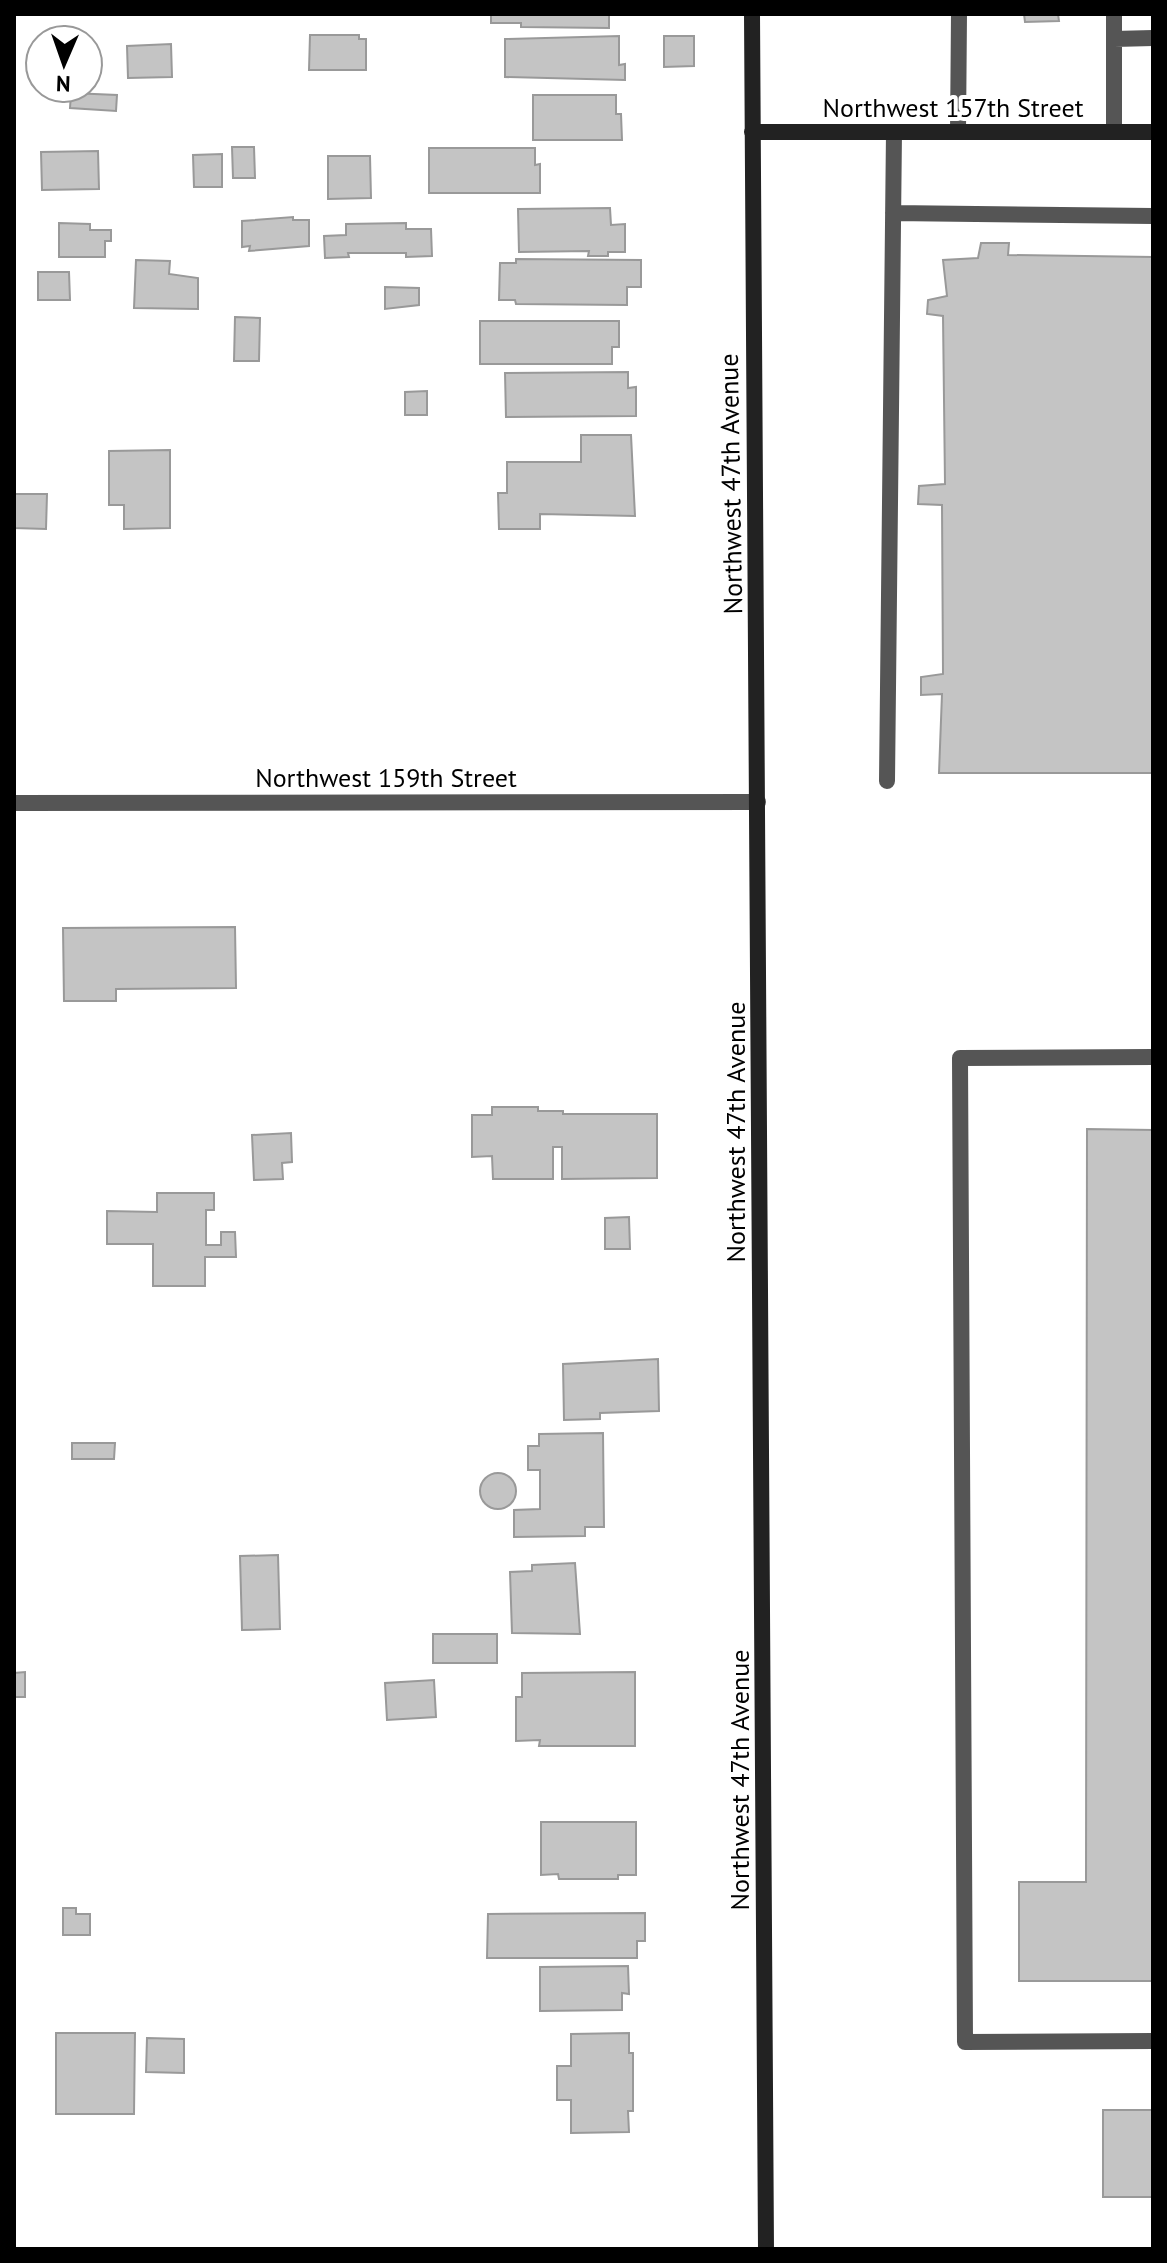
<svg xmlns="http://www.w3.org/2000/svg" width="1167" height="2263" font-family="'PT Sans',sans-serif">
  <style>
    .building { fill: #c4c4c4; stroke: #999; stroke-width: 2 }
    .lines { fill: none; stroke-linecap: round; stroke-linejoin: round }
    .lane { stroke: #555; stroke-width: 16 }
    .street { stroke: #555; stroke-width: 16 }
    .secondary { stroke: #222; stroke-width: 16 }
    .labels { text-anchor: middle; stroke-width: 8; stroke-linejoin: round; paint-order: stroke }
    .street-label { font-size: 26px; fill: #000; stroke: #fff }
  </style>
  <rect width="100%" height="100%" fill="#fff"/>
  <!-- building -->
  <path class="building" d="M491 14H609V28L521 27V23H491Z
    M1024 14H1058L1059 21 1025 22Z
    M310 35H359V39H366V70H309Z
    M619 36V65L625 64V80L505 77V39Z
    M664 36H694V66L664 67Z
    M171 44 172 77 128 78 127 46Z
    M71 93 117 95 116 111 70 108Z
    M533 95H616V114H621L622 140H533Z
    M232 147H254L255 178H233Z
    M429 148H535V165L540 164V193H429Z
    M98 151 99 189 42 190 41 152Z
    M222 154V187H194L193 155Z
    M328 156H370L371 198 328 199Z
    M610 208 611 225 625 224V252H608V256H588L589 251 519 252 518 209Z
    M293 217V220H309V246L249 251 250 246 242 247V221Z
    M59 223 90 224V230H111V241H105V257H59Z
    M406 223V229H431L432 256 406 257V253H348L349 257 325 258 324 236 346 235V224Z
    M981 243H1009L1008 255 1153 257V773H939L942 694 921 695V677L943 674 942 505 918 504 919 486 945 484 943 316 927 314 928 300 947 296 943 260 978 258Z
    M516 259 641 260V287H627V305L516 304 515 300H499L500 263H516Z
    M136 260 170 261 169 274 198 278V309L134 308Z
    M38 272H69L70 300H38Z
    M385 287 419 288V305L385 309Z
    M235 317 260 318 259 361H234Z
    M480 321H619V347H612V364H480Z
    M628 372V388L636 387V416L506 417 505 373Z
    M427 391V415H405V392Z
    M581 435H631L635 516 540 514V529H499L498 493H507V462H581Z
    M170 450V528L124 529V505H109V451Z
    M14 494H47L46 529 14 528Z
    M235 927 236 988 116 989V1001H64L63 928Z
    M492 1107H538V1111H563V1114H657V1178L562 1179V1147H553V1179H493L492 1156 472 1157V1115H492Z
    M1087 1129 1153 1130V1981H1019V1882H1086Z
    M291 1133 292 1162 282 1163 283 1179 254 1180 252 1135Z
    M157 1193H214V1210H206V1245H221V1232H235L236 1257H205V1286H153V1244H107V1211L157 1212Z
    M629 1217 630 1249H605V1218Z
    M658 1359 659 1411 600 1413V1419L564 1420 563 1364Z
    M603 1433 604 1527H585V1536L514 1537V1510L540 1509V1470H528V1446H539V1434Z
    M72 1443H115L114 1459H72Z
    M480 1491a18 18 0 1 1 36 0a18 18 0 1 1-36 0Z
    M278 1555 280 1629 242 1630 240 1556Z
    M575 1563 580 1634 512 1633 510 1572 532 1571V1565Z
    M433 1634H497V1663H433Z
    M25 1672V1697H14V1673Z
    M635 1672V1746H539L540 1740 516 1741V1697H522V1673Z
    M434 1680 436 1717 387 1720 385 1683Z
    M541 1822H636V1875H618V1879H559L558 1874 541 1875Z
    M63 1908H76V1914H90V1935H63Z
    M645 1913V1941H637V1958H487L488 1914Z
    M628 1966 629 1994 622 1993V2010L540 2011V1967Z
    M56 2033H135L134 2114H56Z
    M629 2033V2053H633V2111H628L629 2132 571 2133V2100H557V2066H571V2034Z
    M147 2038 184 2039V2073L146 2072Z
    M1103 2110H1153V2197H1103Z"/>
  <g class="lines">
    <!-- lane -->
    <path class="lane" d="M1114 39 1153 38
      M958 132 959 14
      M1114 132V14
      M893 213 1153 216
      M887 781 894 132
      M1153 1057 960 1058 965 2042 1153 2041"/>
    <!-- street -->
    <path class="street" d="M14 803 758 802"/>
    <!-- secondary -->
    <path class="secondary" d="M752 14 766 2249
      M752 132H1153"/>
  </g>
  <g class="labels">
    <!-- street labels -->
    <g class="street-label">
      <text x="953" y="117">Northwest 157th Street</text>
      <text transform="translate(731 484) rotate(-91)" y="9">Northwest 47th Avenue</text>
      <text x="386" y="787">Northwest 159th Street</text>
      <text transform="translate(736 1132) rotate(-90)" y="9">Northwest 47th Avenue</text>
      <text transform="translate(740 1780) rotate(-90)" y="9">Northwest 47th Avenue</text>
    </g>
  </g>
  <!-- border -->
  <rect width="1167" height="2263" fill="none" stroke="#000000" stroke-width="32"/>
  <!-- north arrow -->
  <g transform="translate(64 64) rotate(182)"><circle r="38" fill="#ffffff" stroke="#999999" stroke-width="2"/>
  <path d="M0-6L14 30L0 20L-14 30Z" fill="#000000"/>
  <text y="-12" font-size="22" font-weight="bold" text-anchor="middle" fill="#000000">N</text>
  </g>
</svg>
